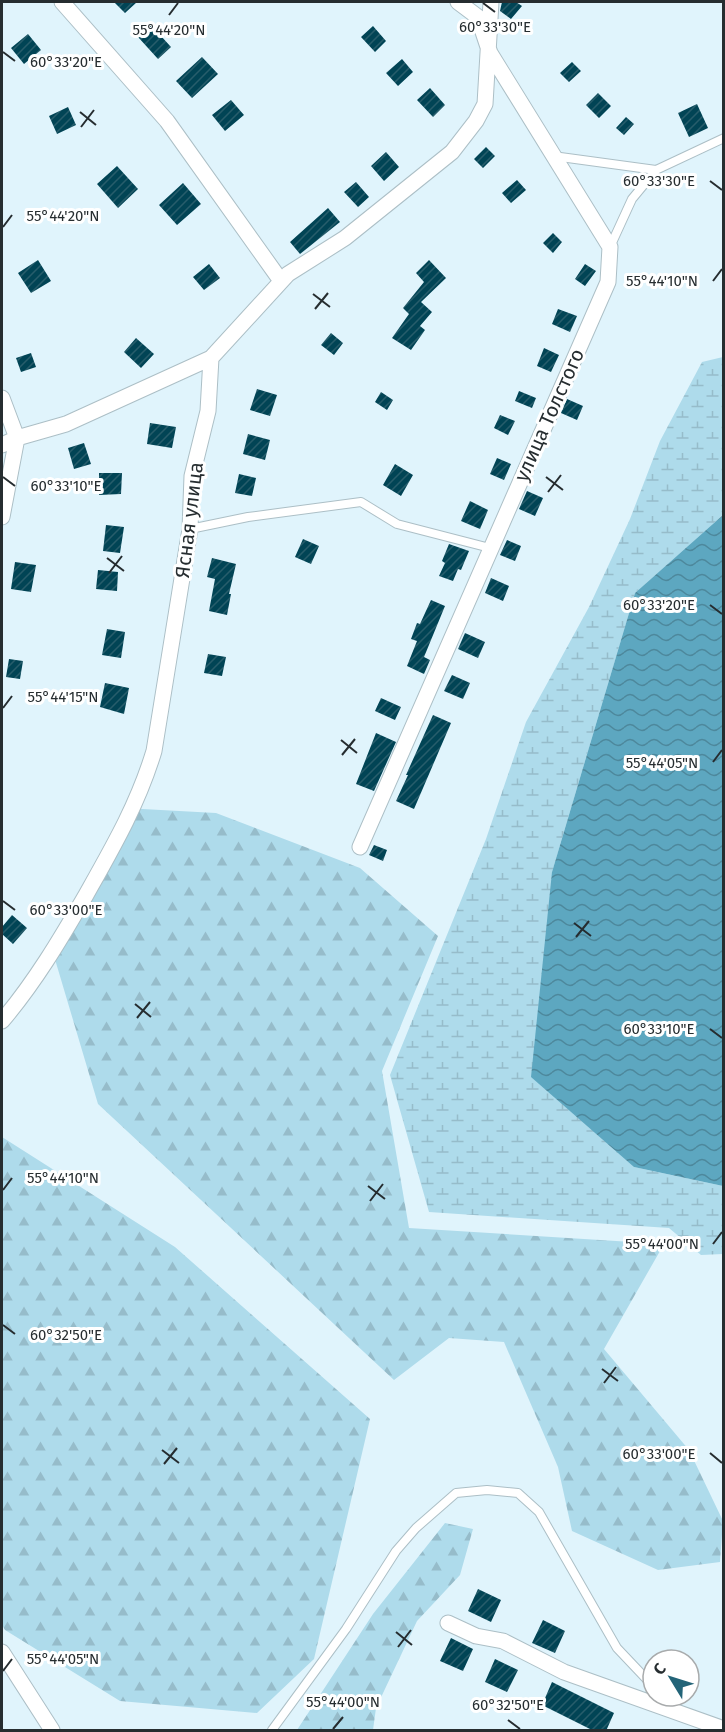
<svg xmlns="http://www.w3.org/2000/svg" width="725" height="1732" font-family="'Fira Sans',sans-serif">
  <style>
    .forest { fill: url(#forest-firs) }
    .wetland { fill: url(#wetland-marsh) }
    .water { fill: url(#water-waves) }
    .building { fill: url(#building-hatch) }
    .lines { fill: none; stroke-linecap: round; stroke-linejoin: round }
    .service-casing { stroke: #acbfc6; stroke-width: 10 }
    .minor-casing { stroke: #acbfc6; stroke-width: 17 }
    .service { stroke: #fff; stroke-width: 8 }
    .minor { stroke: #fff; stroke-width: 15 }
    .ticks { fill: none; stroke: #262d30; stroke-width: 2 }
    .labels { text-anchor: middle; stroke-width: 6; stroke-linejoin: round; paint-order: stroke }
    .street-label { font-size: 20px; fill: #262d30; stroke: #fff }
    .ticks-label { font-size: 15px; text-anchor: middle; fill: #262d30; stroke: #fff; stroke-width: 6; stroke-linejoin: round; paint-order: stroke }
  </style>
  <defs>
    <pattern id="forest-firs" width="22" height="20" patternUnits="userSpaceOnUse" patternTransform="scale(1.5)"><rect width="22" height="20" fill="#aedbeb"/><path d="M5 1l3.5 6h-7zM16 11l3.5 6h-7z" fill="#96bcca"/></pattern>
    <pattern id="wetland-marsh" width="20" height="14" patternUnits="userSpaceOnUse" patternTransform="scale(1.5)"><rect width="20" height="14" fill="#aedbeb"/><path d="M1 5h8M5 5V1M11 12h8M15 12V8" fill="none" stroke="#96bcca"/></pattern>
    <pattern id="water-waves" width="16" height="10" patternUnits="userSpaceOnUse" patternTransform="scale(1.5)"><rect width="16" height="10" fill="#5da7c0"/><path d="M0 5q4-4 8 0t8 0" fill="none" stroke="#4d889c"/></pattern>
    <pattern id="building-hatch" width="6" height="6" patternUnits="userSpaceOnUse" patternTransform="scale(1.5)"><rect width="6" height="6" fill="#014455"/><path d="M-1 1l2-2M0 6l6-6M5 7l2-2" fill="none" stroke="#275d6b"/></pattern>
  </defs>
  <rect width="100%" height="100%" fill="#e0f4fc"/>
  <!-- forest -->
  <path class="forest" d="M124 808 216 813 360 868 438 936 382 1071 409 1228 664 1244 604 1349 689 1450 723 1521 720 1562 658 1570 572 1531 558 1467 504 1342 449 1338 394 1380 98 1104 54 956Z
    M2 1137 175 1247 370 1419 314 1659 257 1713 120 1701 5 1630 2 1625Z
    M445 1523 473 1529 460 1575 417 1621 376 1708 373 1730H297L373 1614Z"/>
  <!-- wetland -->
  <path class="wetland" d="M723 357V515L635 593 552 872 634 1167 723 1186V1254L701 1255 669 1228 429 1212 390 1075 486 839 526 722 589 607 630 519 660 441 702 362Z"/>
  <!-- water -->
  <path class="water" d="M723 515V1186L634 1167 531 1077 552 872 635 593Z"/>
  <!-- building -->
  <path class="building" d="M114 2H137L125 13Z
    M502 2H516L522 6 511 19 500 11Z
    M151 25 171 47 158 59 138 37Z
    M373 26 386 41 375 52 361 37Z
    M28 34 41 50 24 64 11 48Z
    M202 57 218 74 192 98 176 81Z
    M402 59 413 72 398 86 386 73Z
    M572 62 581 71 569 82 560 73Z
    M430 88 445 105 433 117 417 100Z
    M598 93 611 106 599 118 586 105Z
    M231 100 244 115 225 131 212 115Z
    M697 104 708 128 689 137 678 113Z
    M68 107 76 125 57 134 49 116Z
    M626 117 634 124 624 135 616 128Z
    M486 147 495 156 483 168 474 159Z
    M386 152 399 167 384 181 371 166Z
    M117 166 138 189 118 208 97 184Z
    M517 180 526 190 511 203 502 193Z
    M356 182 369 197 358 207 344 192Z
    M183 183 201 204 177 225 159 205Z
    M328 208 340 222 300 254 290 242Z
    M553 233 562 242 553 253 543 243Z
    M38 260 51 281 31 293 18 273Z
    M429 260 446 278 421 302 432 312 420 326 425 330 411 350 392 338 409 314 403 308 424 282 416 273Z
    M209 264 220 278 204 290 193 277Z
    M585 264 596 271 585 286 575 279Z
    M558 309 577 316 570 332 552 324Z
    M331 333 343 343 334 355 321 345Z
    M136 338 154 354 141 368 124 352Z
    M544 348 559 355 551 372 537 366Z
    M31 353 36 367 21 372 16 358Z
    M257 389 277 395 270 416 250 410Z
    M519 391 536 398 532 408 515 401Z
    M381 392 393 400 387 410 375 402Z
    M567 399 583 406 577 420 561 413Z
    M500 415 515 421 508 435 494 428Z
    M150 423 176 427 172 448 147 444Z
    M248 434 270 440 265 460 243 454Z
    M84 443 91 464 74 469 68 448Z
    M497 458 511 464 504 480 490 474Z
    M395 464 413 475 401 496 383 485Z
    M99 473H122L121 494 99 495Z
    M239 474 256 478 252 496 235 493Z
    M527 491 543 498 535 516 519 509Z
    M470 501 488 510 480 529 461 521Z
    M106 525 124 527 120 553 103 551Z
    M303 539 319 546 311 564 295 557Z
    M507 540 521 546 515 561 500 555Z
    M449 544 469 551 461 570 458 569 453 581 439 576 445 563 442 561Z
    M212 558 236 564 229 594H231L227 615 209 611 215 579 207 577Z
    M15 562 36 565 31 592 11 589Z
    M98 570 118 572 117 591 96 589Z
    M491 578 509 586 503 601 485 593Z
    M431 600 445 606 424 657 430 660 424 674 407 666 417 641 411 639 417 623 420 624Z
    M107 629 125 632 121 658 102 655Z
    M465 633 485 642 478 658 458 649Z
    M208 654 226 657 222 676 204 673Z
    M9 659 23 661 20 679 6 677Z
    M452 675 470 683 463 699 444 691Z
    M105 683 129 688 124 714 100 707Z
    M381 698 401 707 395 720 375 711Z
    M433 715 451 723 414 809 396 801 408 775H406Z
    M376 733 396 742 374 791 356 784Z
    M374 845 387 850 383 861 369 855Z
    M12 915 27 928 13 944 2 934V927Z
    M478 1589 501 1600 491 1622 468 1611Z
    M543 1620 565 1631 555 1653 532 1643Z
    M451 1638 473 1649 463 1671 440 1661Z
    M495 1659 518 1670 507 1692 485 1682Z
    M552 1682 614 1713 606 1731H594L542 1705Z"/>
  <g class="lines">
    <defs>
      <path id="service" d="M553 156 656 170
        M610 247 632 199 656 170 724 138
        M190 529 248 517 361 502 397 524 490 548
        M272 1730 346 1629 396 1551 416 1528 456 1493 487 1490 518 1493 539 1512 617 1648 653 1686"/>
      <path id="minor" d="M62 2 167 121 281 281
        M2 398 17 438 2 517
        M2 445 17 438 66 424 211 358
        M360 847 608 282 610 247 490 53 478 17 458 2
        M2 1021C35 982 60 940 86 895 113 847 138 804 154 751L190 529 192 476 208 411 211 358 288 274 345 238 452 152 476 121 485 104 491 2
        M448 1623 476 1636 503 1641 564 1672 724 1729
        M2 1652 52 1730"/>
    </defs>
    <!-- service casing -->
    <use href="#service" class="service-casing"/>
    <!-- minor casing -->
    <use href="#minor" class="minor-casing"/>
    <!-- service -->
    <use href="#service" class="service"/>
    <!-- minor -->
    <use href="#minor" class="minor"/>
  </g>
  <!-- ticks -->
  <path class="ticks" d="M483 3 495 12M169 15 178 3M3 52 15 61M80 112 96 125M81 127 94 110M710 181 722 190M3 227 12 215M713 281 722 269M313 294 330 307M315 309 328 293M3 477 15 486M546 477 563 490M548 492 561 475M107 558 124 571M109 573 122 556M710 605 722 614M3 708 12 696M341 740 357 753M342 755 355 739M713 762 722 750M3 901 15 910M574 923 591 936M576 937 589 921M135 1004 151 1017M137 1018 150 1002M710 1029 722 1038M368 1186 385 1199M3 1190 12 1178M370 1201 383 1184M713 1244 722 1232M3 1325 15 1334M602 1369 618 1381M604 1383 616 1367M162 1450 179 1463M710 1453 722 1463M164 1464 177 1448M396 1632 412 1645M398 1647 411 1630M3 1671 12 1659M508 1720 520 1729M333 1729 343 1717"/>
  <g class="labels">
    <!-- street labels -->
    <g class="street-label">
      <text transform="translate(549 415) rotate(-66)" y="7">улица Толстого</text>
      <text transform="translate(189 520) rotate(-83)" y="7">Ясная улица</text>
    </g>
  </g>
  <g class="ticks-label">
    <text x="495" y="32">60°33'30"E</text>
    <text x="169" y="35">55°44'20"N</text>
    <text x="66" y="67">60°33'20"E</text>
    <text x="659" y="186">60°33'30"E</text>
    <text x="63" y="221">55°44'20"N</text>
    <text x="662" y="286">55°44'10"N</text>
    <text x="66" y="491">60°33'10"E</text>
    <text x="659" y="610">60°33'20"E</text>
    <text x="63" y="702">55°44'15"N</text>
    <text x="662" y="768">55°44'05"N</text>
    <text x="66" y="915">60°33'00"E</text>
    <text x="659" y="1034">60°33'10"E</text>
    <text x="63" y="1183">55°44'10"N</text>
    <text x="662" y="1249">55°44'00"N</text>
    <text x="66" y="1340">60°32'50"E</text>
    <text x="659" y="1459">60°33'00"E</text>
    <text x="63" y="1664">55°44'05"N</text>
    <text x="343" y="1707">55°44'00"N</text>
    <text x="508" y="1710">60°32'50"E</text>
  </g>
  <!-- border -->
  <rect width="725" height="1732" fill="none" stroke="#262d30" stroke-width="6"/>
  <!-- north arrow -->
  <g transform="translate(671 1678) rotate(308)"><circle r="28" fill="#ffffff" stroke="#a8abac" stroke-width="1.5"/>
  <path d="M0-4.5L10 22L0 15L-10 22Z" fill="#236478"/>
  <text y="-9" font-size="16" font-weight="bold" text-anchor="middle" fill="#262d30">С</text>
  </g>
</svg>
